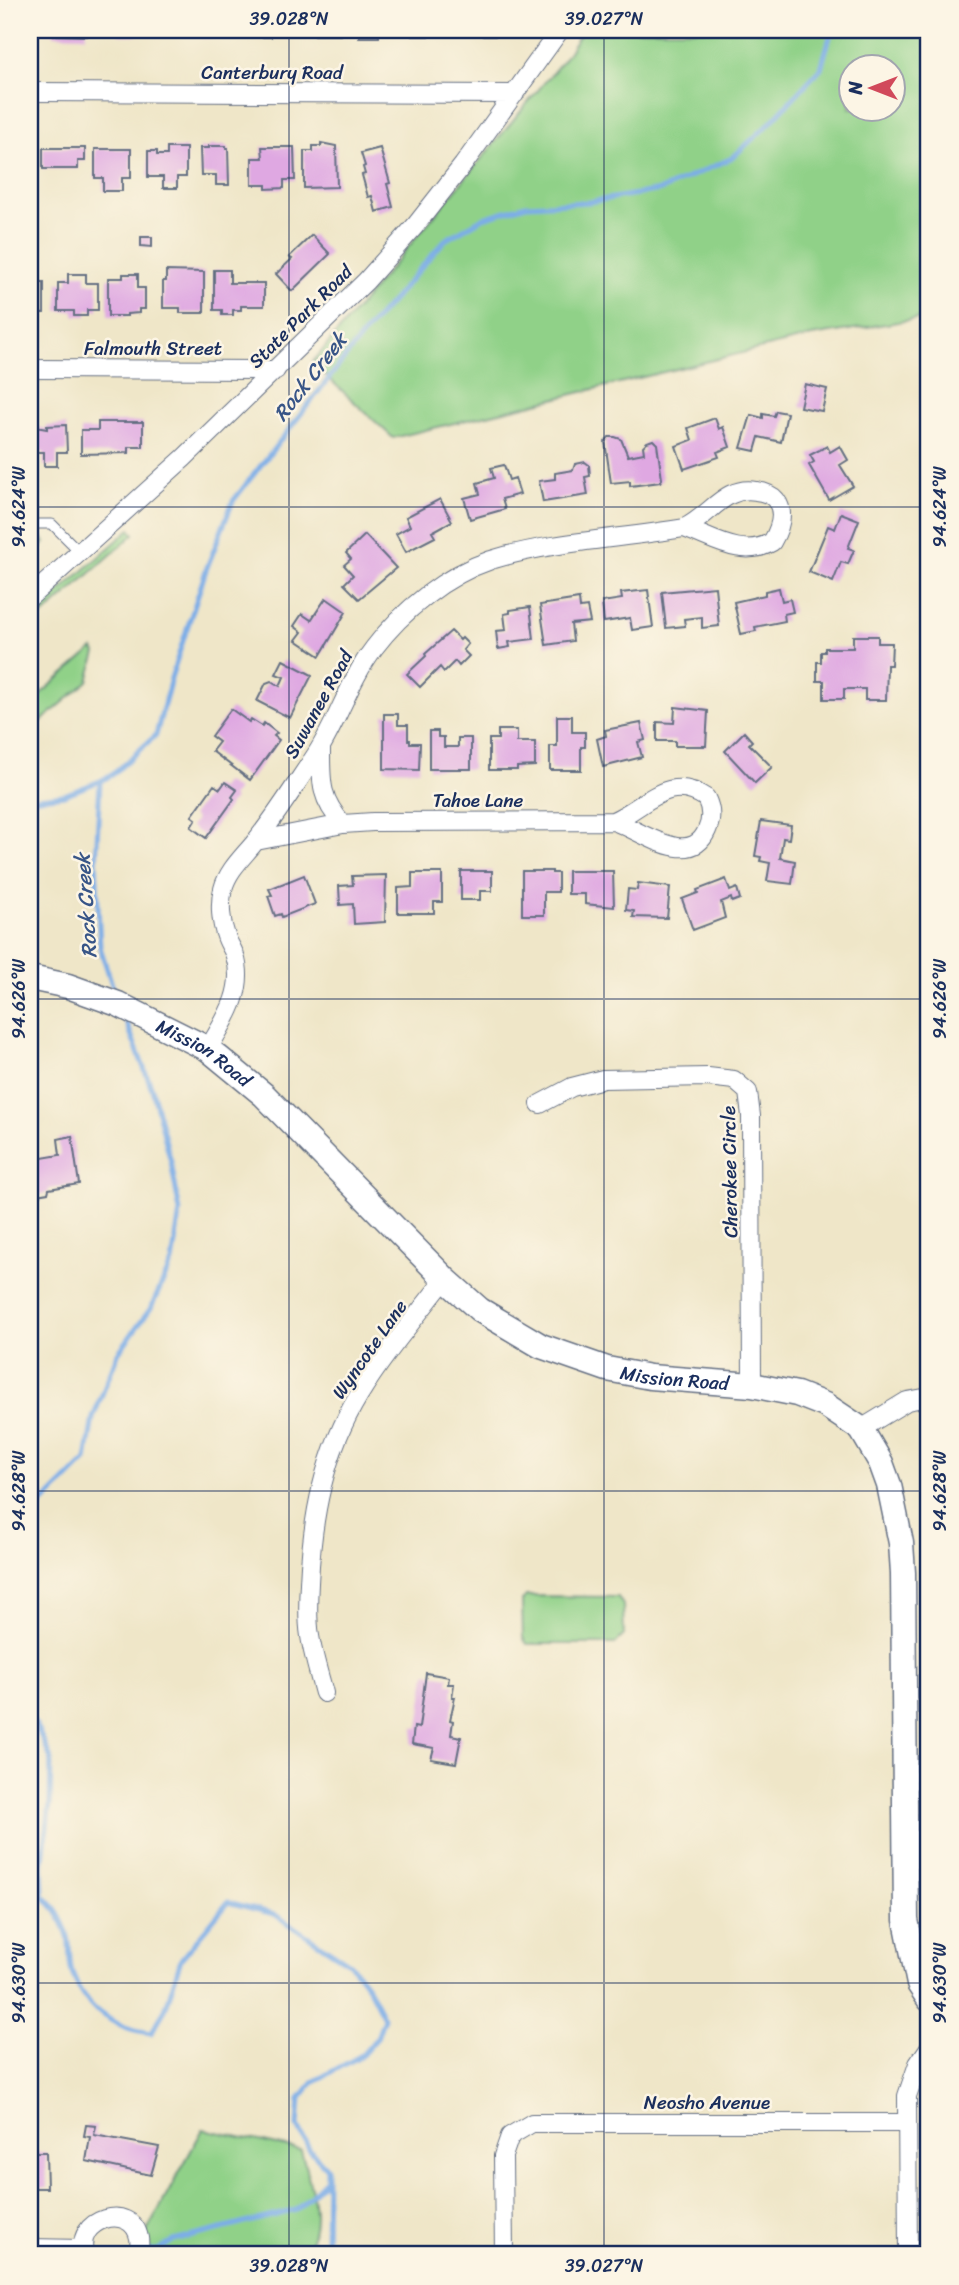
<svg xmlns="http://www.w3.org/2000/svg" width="959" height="2285" font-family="Sriracha,sans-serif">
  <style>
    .green { fill: #90d188; stroke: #568073; stroke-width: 2; fill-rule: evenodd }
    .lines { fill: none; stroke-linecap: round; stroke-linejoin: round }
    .stream { stroke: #7cade7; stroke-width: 5 }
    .building { fill: #dfa8e2 }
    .service-casing { stroke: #656f83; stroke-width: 11 }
    .minor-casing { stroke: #656f83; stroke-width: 20 }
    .secondary-casing { stroke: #656f83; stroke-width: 27 }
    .service { stroke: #fff; stroke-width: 9 }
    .minor { stroke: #fff; stroke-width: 18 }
    .secondary { stroke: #fff; stroke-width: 24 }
    .ticks { fill: none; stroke: #1b2f5e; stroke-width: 2; stroke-opacity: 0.45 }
    .labels { text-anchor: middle; stroke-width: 5; stroke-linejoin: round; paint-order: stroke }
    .street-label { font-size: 19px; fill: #1b2f5e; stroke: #fcf5e5 }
    .water-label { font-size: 21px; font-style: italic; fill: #385587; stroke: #fcf5e5 }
    .neatline { fill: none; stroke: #1b2f5e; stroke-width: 2.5 }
    .ticks-label { font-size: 18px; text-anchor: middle; fill: #1b2f5e }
  </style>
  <rect width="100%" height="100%" fill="#fcf5e5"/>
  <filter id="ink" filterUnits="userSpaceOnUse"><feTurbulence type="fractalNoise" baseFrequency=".0143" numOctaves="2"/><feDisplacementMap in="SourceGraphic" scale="14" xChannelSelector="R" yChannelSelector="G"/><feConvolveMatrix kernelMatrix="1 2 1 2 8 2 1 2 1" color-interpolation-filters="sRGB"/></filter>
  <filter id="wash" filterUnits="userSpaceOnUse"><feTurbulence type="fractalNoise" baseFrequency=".00686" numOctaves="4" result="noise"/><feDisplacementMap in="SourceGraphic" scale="28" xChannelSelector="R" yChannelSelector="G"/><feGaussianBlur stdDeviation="1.57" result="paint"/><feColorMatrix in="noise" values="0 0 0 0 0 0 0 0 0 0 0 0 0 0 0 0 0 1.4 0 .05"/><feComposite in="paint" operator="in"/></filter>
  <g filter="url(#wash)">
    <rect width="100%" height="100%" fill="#efe6c8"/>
    <!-- green -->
    <path class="green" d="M583 30H929V317L812 336 393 438 312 363 564 59ZM850 66H892V108H850Z
      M30 528H37L45 543 30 556Z
      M130 529 134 534 30 627V618Z
      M93 649 96 653 88 681 38 724 30 725V703Z
      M526 1596 618 1597 623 1605 624 1635 615 1644H527L523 1638 522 1601Z
      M203 2129 301 2150C310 2185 327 2224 302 2255H149L146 2233Z"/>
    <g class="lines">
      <!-- stream -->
      <path class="stream" d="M30 799 64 795 100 781
        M115 994 100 947 96 863 100 781 112 775 156 735 171 678 206 570 233 501 365 332 445 240 483 218 526 205 589 202 661 190 732 158 770 123 821 68 832 30
        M30 1531 41 1505 86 1460 93 1418 118 1353 151 1308 172 1262 180 1212 171 1162 152 1089 124 1016
        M30 1717 36 1725 51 1759 50 1804 42 1867 43 1896C55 1906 64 1922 68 1937 71 1950 68 1963 73 1975 85 2010 116 2029 151 2033L165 2010 181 1959 228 1902 274 1914 350 1964 368 1987 384 2018 377 2038 362 2055 313 2082 300 2098 298 2126 309 2149 327 2168 326 2255
        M146 2251H156L174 2241 296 2210 327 2179"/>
    </g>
    <g id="blocks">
      <!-- building -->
      <path class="building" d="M45 30H86V36L54 35V33H45Z
        M119 30H138V35H119Z
        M149 30H160V34H149Z
        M170 30H188V35H170Z
        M201 30H231V38H201Z
        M254 30H284V33L271 34V37H254Z
        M315 30H340V35H315Z
        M359 30H379V37H359Z
        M412 30H456V36H412Z
        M483 30H503V36H483Z
        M321 143 336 146 337 187 304 188V151H313V146H321Z
        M209 146H226V148H228L229 185H216V175H201L200 148H209Z
        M262 147H294L295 180H284V188L266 189V185H252V158H263Z
        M43 148H85V161H78V169H43Z
        M167 148H186V177H177V188H163V177H148V151H157V155H167Z
        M380 148 390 183 387 184 393 207 376 212 372 196 368 197 362 175 365 174 363 167 365 166 361 153Z
        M95 149H131V178H122V191H103V178H95Z
        M312 235 330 254 292 291 276 274 292 259 289 257Z
        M141 237H152V247L141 246Z
        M214 270H230V283H264V306H241V310H233V315H222V310H214Z
        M166 271 204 272V313H180V308H163V281H166Z
        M30 274H34V283H44V313H30Z
        M68 274H86V283H98V310H87V316H74V311H58V283H68Z
        M123 274H138V288H145V309H139V313L127 314V316H108V278H123Z
        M805 384 827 389 822 411 800 407Z
        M776 411 787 413 781 442 759 437 755 451 741 448 751 415 763 418V414L774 416Z
        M715 418 719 429 723 427 730 447 717 452 719 457 684 469 676 446 692 440 688 428Z
        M98 422H143V447H129V453L81 454V430H98Z
        M66 425 67 452H57V466H44V452H30V426L47 429V426Z
        M609 437H615L621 439 628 456 644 453 643 446 647 442 653 440 657 444 662 479 660 482 630 486V481L611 483 605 442Z
        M827 446 830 452 840 446 848 460 840 465 853 486 829 500 809 465 814 462 810 455Z
        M585 462 589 465 590 476 585 477 588 495 543 502 539 481 555 479V473L573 470 575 464Z
        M504 465 509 480 515 478 520 494 502 499 505 509 470 519 464 498 480 494 477 483 494 478 491 468Z
        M440 499 452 521 432 532 435 537 406 552 396 534 410 526 406 517Z
        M841 513 859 520 848 548 854 550 848 564 841 562 833 582 809 572 828 526 835 529Z
        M365 535 396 568 359 599 344 584 353 575 344 565 351 559 346 553Z
        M715 587 719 626 702 628V617L684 619 685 626 666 628 662 592Z
        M779 588 782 601 790 599 793 612 784 614 785 621 755 627 756 631 741 634 734 602 765 595V591Z
        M648 590 653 627 632 630 630 618 604 622 602 602 622 599 621 593Z
        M326 598 346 612 320 656 296 640 302 632 294 626 302 614 311 620Z
        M579 599 580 608 587 607 590 622 571 624 573 641 546 645 540 605Z
        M530 607 534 639 509 642 510 647 498 649 496 631 506 630 504 614 510 613V610Z
        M451 631 460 640 462 638 468 644 463 650 469 656 459 666 455 661 444 672 440 667 420 687 407 674 426 656 425 654Z
        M853 636H878V643H892L891 665H887L886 700H865V689H844V699H824V681H817V662H821V652H825V648H853Z
        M283 660 312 675 290 718 257 701 266 683 271 681 280 686 284 677 276 674Z
        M675 707 708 711 706 746H675V741H657V722L674 723Z
        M231 709 249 722 251 719 262 726 264 723 277 733 274 736 279 740 250 780 212 751 219 742 211 736Z
        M384 714H398V725H408V740H410V743H420L419 770 384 769Z
        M557 716H572V732H585V747H581V770H550V746H557Z
        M641 723 645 740 638 742 642 757 603 767 597 739 606 736 605 730Z
        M498 730H517V742H535V766L517 767V770H489V739H498Z
        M429 731H438V737H444V747H458V738H471V769H429Z
        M744 732 752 741 749 744 772 767 755 783 725 751Z
        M225 782 237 790 232 797 234 799 206 838 191 827 196 819 192 816 214 785 220 789Z
        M761 821 791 825 789 839 783 838 780 858 795 861 792 884 767 881 770 863 760 861 761 857 755 856Z
        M461 871H492V891H480V900H461Z
        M522 871H552V873H558V892H544V915H522Z
        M568 871H613L614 907 585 904V894H568Z
        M412 873H442V902H434V913H398V888L412 887Z
        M304 875 315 904 282 917 281 914 275 916 268 896 272 895 269 889Z
        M386 875 385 922 354 924 353 904 340 905 339 886 353 885 352 876Z
        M726 879 730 891 737 888 740 899 732 902 731 898 721 902 725 918 693 930 682 899 698 893 697 890Z
        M638 883 670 887 667 918 633 917 634 911 626 910 628 889 637 890Z
        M72 1136 79 1184 49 1189 48 1193 30 1196V1160L60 1155 58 1139Z
        M426 1673 449 1677 448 1684H454L452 1697H455L450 1720 453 1721 451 1735 461 1737 456 1763 431 1759 434 1748 412 1744 414 1727 419 1728Z
        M86 2125 96 2126 94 2135 159 2147 151 2175 86 2161 90 2137 84 2136Z
        M30 2152H46L47 2188H30Z"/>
    </g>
  </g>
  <g filter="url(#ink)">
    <use href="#blocks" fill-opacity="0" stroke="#656f83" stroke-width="2"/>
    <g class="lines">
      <defs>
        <path id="service" d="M30 524H52L80 552"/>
        <path id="minor" d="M30 92 515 94
          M30 369 276 370
          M30 597 184 458 366 281 415 226 463 165 560 30
          M321 749C321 782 320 799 343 824
          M256 841 343 824 373 822 613 821C646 807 668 772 706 798 711 808 712 819 707 830 690 870 639 829 613 821
          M208 1049C225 1020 246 990 235 956 233 949 228 943 226 936 221 923 219 904 223 889 228 870 243 857 255 842 276 816 294 787 313 759 337 725 348 682 374 648 402 611 446 575 491 560 553 541 621 539 684 528 710 516 725 485 756 491 764 492 771 494 776 500 786 513 779 530 772 542 742 559 713 538 684 528
          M540 1104 572 1087 603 1079 708 1077 734 1080 748 1092 751 1116 752 1385
          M861 1429 907 1401 929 1397
          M324 1693C319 1674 313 1655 310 1636 307 1618 308 1600 309 1583 312 1516 324 1453 359 1395 384 1354 416 1317 445 1279
          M30 2248 82 2249
          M85 2255C72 2219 132 2201 139 2238 140 2243 139 2250 139 2255
          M504 2255 503 2156 510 2136 532 2123H907
          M908 2255 907 2096 918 2064 929 2048"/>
        <g id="secondary">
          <path id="s1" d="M30 978 68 986 118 1004 208 1049 264 1095 445 1279 480 1310 541 1346 607 1369 650 1377 752 1385 797 1394 825 1405 861 1429 881 1463 889 1485 901 1543 903 1573 906 1920 919 1984 929 1999"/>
        </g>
      </defs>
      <!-- service casing -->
      <use href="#service" class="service-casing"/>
      <!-- minor casing -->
      <use href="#minor" class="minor-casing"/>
      <!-- secondary casing -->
      <use href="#secondary" class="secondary-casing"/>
      <!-- service -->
      <use href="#service" class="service"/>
      <!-- minor -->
      <use href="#minor" class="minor"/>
      <!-- secondary -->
      <use href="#secondary" class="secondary"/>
    </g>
  </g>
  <!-- ticks -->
  <path class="ticks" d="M289 30V2255M604 30V2255M920 30V2255M30 507H929M30 999H929M30 1491H929M30 1983H929"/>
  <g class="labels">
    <!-- street labels -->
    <g class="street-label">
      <text x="272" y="79">Canterbury Road</text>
      <text transform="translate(300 316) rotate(-45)" y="7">State Park Road</text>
      <text x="153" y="355">Falmouth Street</text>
      <text transform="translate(318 704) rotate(-61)" y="7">Suwanee Road</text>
      <text x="478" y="807">Tahoe Lane</text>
      <text dy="7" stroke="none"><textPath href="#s1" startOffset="191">Mission Road</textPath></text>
      <text transform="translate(729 1172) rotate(-91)" y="7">Cherokee Circle</text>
      <text transform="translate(369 1349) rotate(-55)" y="7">Wyncote Lane</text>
      <text dy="7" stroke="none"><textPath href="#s1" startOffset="779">Mission Road</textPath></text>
      <text x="707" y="2109">Neosho Avenue</text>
    </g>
    <!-- water labels -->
    <g class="water-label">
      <text transform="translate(310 377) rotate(-52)" y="7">Rock Creek</text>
      <text transform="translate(86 906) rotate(-94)" y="7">Rock Creek</text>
    </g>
  </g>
  <!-- margin -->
  <rect width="959" height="2285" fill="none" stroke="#fcf5e5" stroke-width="77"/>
  <!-- north arrow -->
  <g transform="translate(872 88) rotate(270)"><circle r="33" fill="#fcf5e5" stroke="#a2a6af" stroke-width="2"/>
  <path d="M0-5L12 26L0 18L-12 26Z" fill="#d1495b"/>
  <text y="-10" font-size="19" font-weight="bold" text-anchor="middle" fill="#1b2f5e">N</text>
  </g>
  <rect x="38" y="38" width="882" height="2208" class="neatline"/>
  <g class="ticks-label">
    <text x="289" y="25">39.028°N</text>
    <text x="604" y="25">39.027°N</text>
    <text transform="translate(940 507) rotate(-90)" y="6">94.624°W</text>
    <text transform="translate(19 507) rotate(-90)" y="6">94.624°W</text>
    <text transform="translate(19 999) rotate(-90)" y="6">94.626°W</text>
    <text transform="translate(940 999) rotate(-90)" y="6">94.626°W</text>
    <text transform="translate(940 1491) rotate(-90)" y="6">94.628°W</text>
    <text transform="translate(19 1491) rotate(-90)" y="6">94.628°W</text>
    <text transform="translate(940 1983) rotate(-90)" y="6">94.630°W</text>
    <text transform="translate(19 1983) rotate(-90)" y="6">94.630°W</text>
    <text x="289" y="2272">39.028°N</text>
    <text x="604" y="2272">39.027°N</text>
  </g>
</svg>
